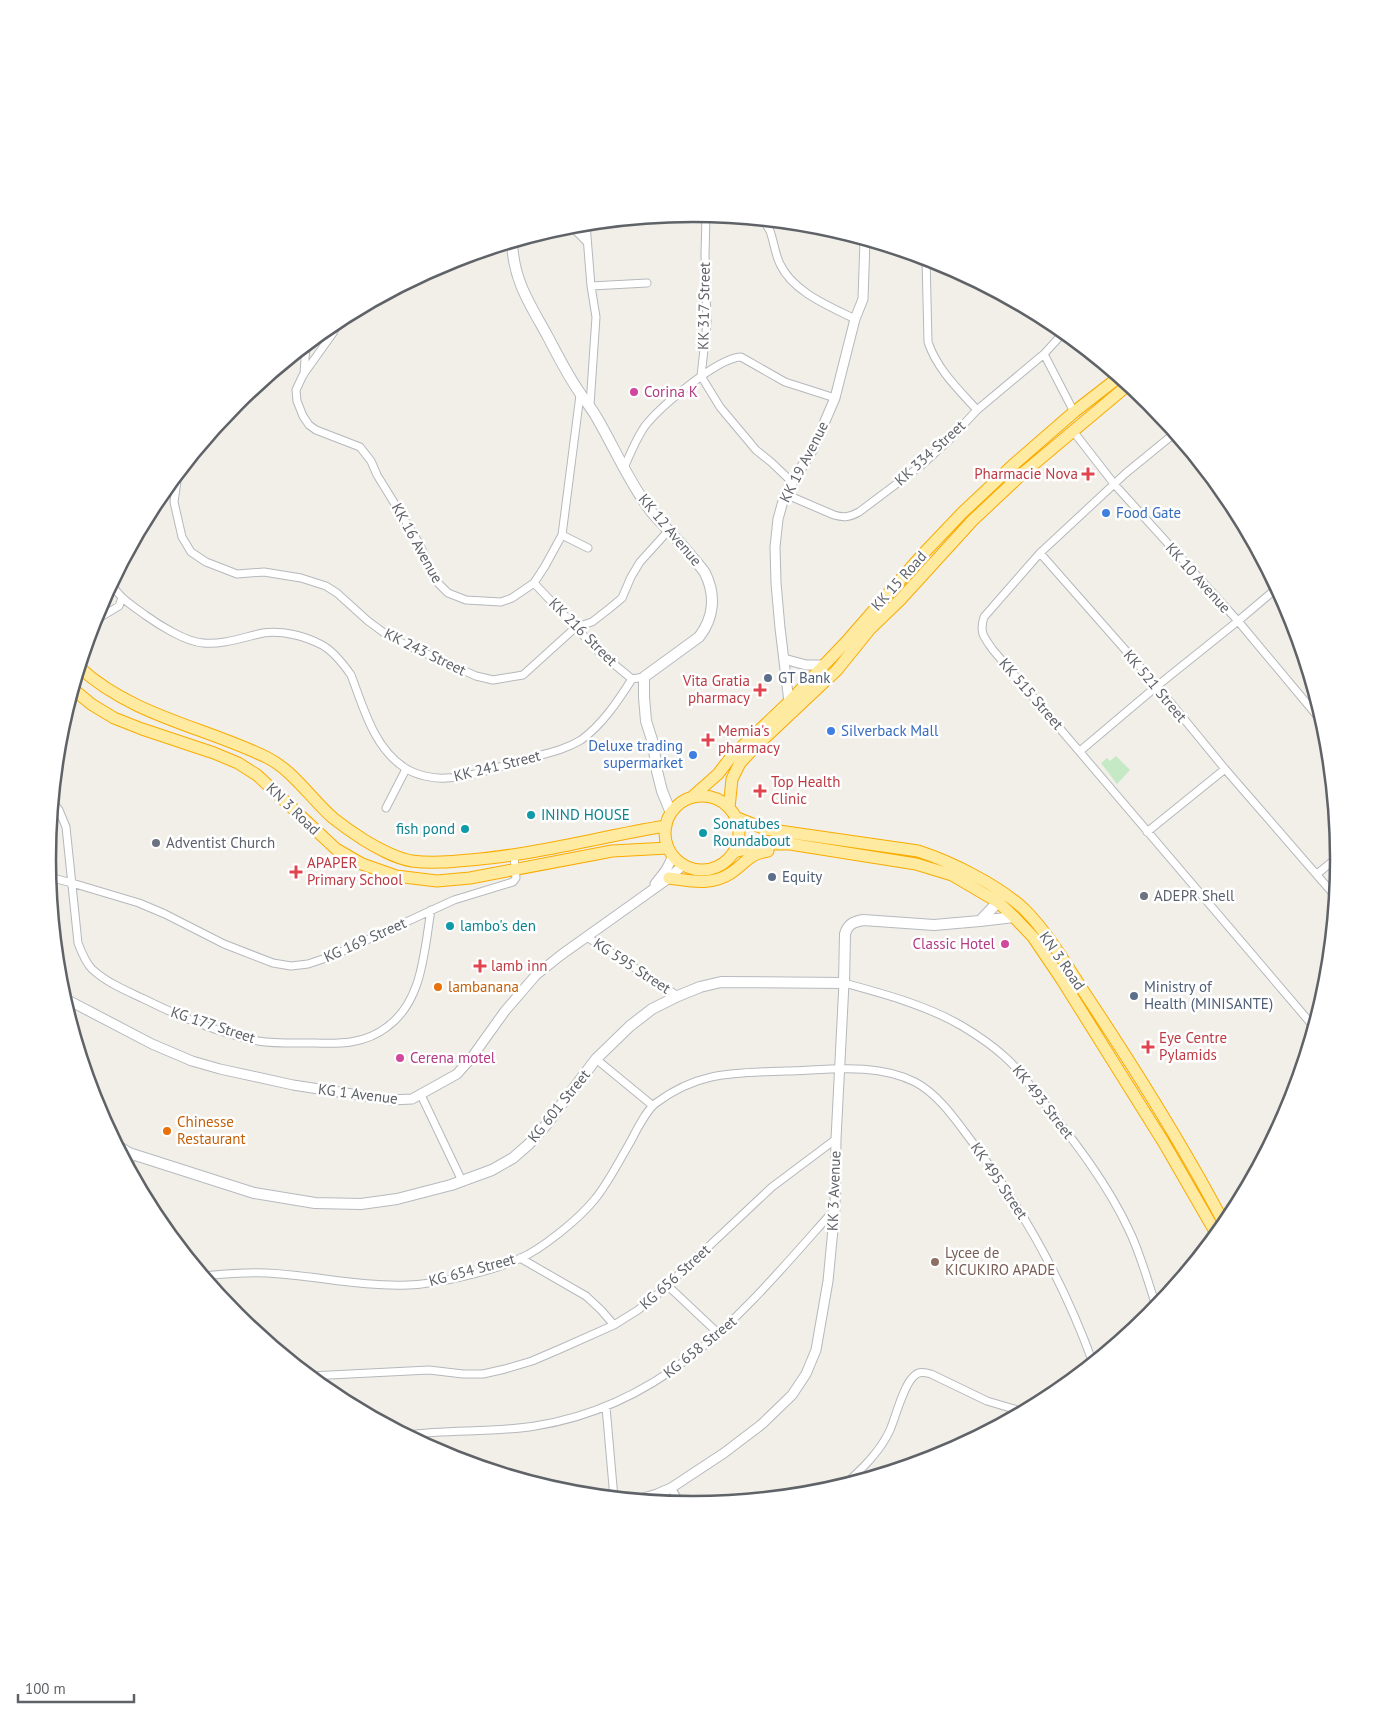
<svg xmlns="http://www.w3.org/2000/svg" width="1387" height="1719" font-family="'PT Sans',sans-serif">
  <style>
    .green { fill: #c5e8c5 }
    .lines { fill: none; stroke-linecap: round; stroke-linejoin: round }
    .minor-casing { stroke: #b5b8bc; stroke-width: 9 }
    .tertiary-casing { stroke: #b5b8bc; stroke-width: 11 }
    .secondary-casing { stroke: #b6babf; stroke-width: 12 }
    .trunk-casing { stroke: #f9ab00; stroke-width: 13 }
    .minor { stroke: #fff; stroke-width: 7 }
    .tertiary { stroke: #fff; stroke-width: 9 }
    .secondary { stroke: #fff; stroke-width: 10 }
    .trunk { stroke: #feeaa1; stroke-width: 11 }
    .hotel-dot { fill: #d1479c; stroke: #fff; stroke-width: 2 }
    .health-dot { fill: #e0444e; stroke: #fff; stroke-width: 2 }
    .shop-dot { fill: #3f7fe0; stroke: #fff; stroke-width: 2 }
    .service-dot { fill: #5c6f8a; stroke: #fff; stroke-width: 2 }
    .culture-dot { fill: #0f9aa8; stroke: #fff; stroke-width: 2 }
    .worship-dot { fill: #6b7280; stroke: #fff; stroke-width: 2 }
    .food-dot { fill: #e8710a; stroke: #fff; stroke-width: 2 }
    .education-dot { fill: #8d6e63; stroke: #fff; stroke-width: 2 }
    .labels { text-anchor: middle; stroke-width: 5; stroke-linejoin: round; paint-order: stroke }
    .street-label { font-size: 15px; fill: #5f6368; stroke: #fff }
    .hotel-label { font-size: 15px; fill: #b23c85; stroke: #fff; text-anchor: start }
    .health-label { font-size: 15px; fill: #be3a42; stroke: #fff; text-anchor: start }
    .shop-label { font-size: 15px; fill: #366cbe; stroke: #fff; text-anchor: start }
    .service-label { font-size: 15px; fill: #4e5e75; stroke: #fff; text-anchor: start }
    .culture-label { font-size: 15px; fill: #0d838f; stroke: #fff; text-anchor: start }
    .worship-label { font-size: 15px; fill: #5b616d; stroke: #fff; text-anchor: start }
    .food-label { font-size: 15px; fill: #c56008; stroke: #fff; text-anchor: start }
    .education-label { font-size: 15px; fill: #785e54; stroke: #fff; text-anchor: start }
    .rim { fill: none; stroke: #5f6368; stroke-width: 2.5 }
  </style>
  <rect width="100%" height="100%" fill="#f1efe8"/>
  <!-- green -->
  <path class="green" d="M1116 756 1130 770 1117 784 1101 763 1107 758 1110 761Z"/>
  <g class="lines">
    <defs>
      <path id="minor" d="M706 215 705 255 707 323 701 376 720 407 756 450 771 462 792 482
        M764 220C765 224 768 227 770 231 774 242 775 254 780 264 793 292 829 306 855 319
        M586 224 591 286 596 317 590 405
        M571 226 586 241
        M926 258 928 342C937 369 958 389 977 410
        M591 286 647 283
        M339 320 333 333 303 375 296 390 297 401 303 416 309 425 316 430 360 447 371 461 377 475 419 543 435 580 448 593 466 600 501 602 512 598 534 583 545 566 562 535 580 395
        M1064 332 1044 354 1074 412
        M304 374 306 345
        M1073 431 1115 485 1238 621 1324 724
        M1175 433 1126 473 1040 553 1157 686 1225 769 1336 897
        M624 468C630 454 636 439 645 426 660 407 717 358 741 357L785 382 835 398
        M178 474 174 502 182 537 191 552 206 562 237 574 264 572 301 578 326 586 337 593 368 621 391 638 476 676 493 680 523 675 576 627 592 622 610 608 622 598 631 577 640 562 669 530
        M785 494 834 515C844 518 850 517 859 512L923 464 949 440 977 410 1044 354
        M562 535 588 548
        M1040 553 984 617C979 633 984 637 993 650L1314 1027
        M534 583 598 651 632 679
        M112 584C119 598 133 606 145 615 159 625 186 642 203 643 223 645 244 637 263 633 282 630 305 636 322 645 333 651 344 665 351 675 364 709 374 748 405 768 416 775 433 779 446 778 472 777 498 767 523 760 543 754 563 751 581 740 602 725 618 701 632 679L644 677
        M94 621 119 606 122 598
        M1080 751 1157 686 1238 621 1277 588
        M53 802 59 810 66 827 78 943C81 951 86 963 92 969 107 983 127 991 144 999 180 1017 219 1033 258 1041 277 1044 296 1043 315 1043 340 1044 365 1044 387 1027 423 1001 424 951 431 910
        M386 808 406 769
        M1147 832 1225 769
        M1317 874 1339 856
        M49 877 72 883 139 903 165 914 224 944 273 963 291 966 308 964 332 956 454 900 513 882 516 878 514 856
        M587 937 678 996
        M844 983C884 994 926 1005 962 1026 977 1035 992 1045 1005 1057 1019 1069 1030 1086 1042 1100 1074 1141 1107 1183 1129 1230 1141 1255 1148 1282 1157 1309
        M596 1059 652 1105
        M421 1095 462 1181
        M520 1258 586 1296 601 1310 614 1325
        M203 1276C224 1274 245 1272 266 1273 313 1275 361 1287 408 1285 438 1284 492 1271 519 1259 542 1249 579 1219 595 1199 608 1183 618 1163 628 1146 635 1134 645 1111 656 1103 699 1071 734 1073 786 1071 827 1070 876 1062 915 1082 938 1094 955 1119 970 1139 1022 1207 1064 1283 1093 1363
        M667 1285 719 1334
        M310 1376 429 1370 463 1374H483L505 1369 532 1361 560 1349 614 1325 638 1310 659 1293 772 1187 836 1139
        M606 1407 614 1498
        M407 1435C449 1429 493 1433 535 1426 672 1405 749 1305 835 1209
        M843 1486C861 1470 880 1452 890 1430 896 1416 903 1387 913 1377 918 1371 924 1372 931 1374L987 1401 1024 1412
        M671 1488 681 1504
        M657 1494 674 1504"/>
      <path id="tertiary" d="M784 659 806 665H824
        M789 702 780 628 776 583 775 547 778 519 785 494 813 449 835 398 855 319 863 299 865 240
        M655 884 666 870 673 856
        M64 998 152 1044 192 1061 220 1069 293 1085 391 1100 412 1099 457 1074 472 1057 505 1011 536 975 561 955 669 878 683 865
        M129 1166V1153
        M637 1500 657 1494 671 1488 724 1453 762 1424 792 1395 806 1374 816 1350 828 1281 835 1208 836 1139 844 983"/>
      <path id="secondary" d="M512 243C514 282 530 304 548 337 558 356 568 376 580 393 586 402 592 409 597 418 615 449 629 482 650 510 655 517 662 523 668 530 677 539 685 548 693 558 697 563 702 568 705 573 716 595 714 618 699 637L644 677V697L646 721 653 743 657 771 662 791 671 813
        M980 921 998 902
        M118 1146 129 1153 254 1193 315 1203 361 1204 397 1199 451 1185 492 1170 513 1158 529 1144 546 1125 596 1059 630 1026 652 1009 678 996 700 987 721 982 844 983 845 934C848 924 853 922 863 920L934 925 980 921 1014 917"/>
      <path id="trunk" d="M80 668C133 716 204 727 266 757 293 770 311 799 333 818 343 826 353 833 364 840 379 849 395 858 412 861 435 864 457 861 480 859 543 853 603 836 666 826
        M73 689 91 704 114 718 142 729 214 753 238 763 257 775 336 849 362 864 396 876 437 881 470 878 612 851 668 848
        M665 833a37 37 0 1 1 74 0a37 37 0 1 1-74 0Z
        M692 797 718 774 731 757 789 702 846 642 922 555 962 513 1013 465 1074 412 1119 377
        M729 808 732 779 740 763 754 748 837 670 870 629 900 600 972 521 1022 474 1128 385
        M735 817 765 829 918 851C952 862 998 885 1024 909 1050 935 1068 968 1088 998 1137 1072 1184 1147 1225 1225
        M734 852 765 844H790L916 864 952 875 998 902 1014 917 1033 937 1062 980 1164 1143 1217 1235
        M669 878C691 881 712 886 731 873 746 863 748 854 768 851"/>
    </defs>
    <!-- minor casing -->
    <use href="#minor" class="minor-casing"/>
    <!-- tertiary casing -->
    <use href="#tertiary" class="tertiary-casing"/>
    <!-- secondary casing -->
    <use href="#secondary" class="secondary-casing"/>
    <!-- trunk casing -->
    <use href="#trunk" class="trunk-casing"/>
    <!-- minor -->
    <use href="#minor" class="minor"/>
    <!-- tertiary -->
    <use href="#tertiary" class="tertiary"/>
    <!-- secondary -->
    <use href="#secondary" class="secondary"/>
    <!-- trunk -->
    <use href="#trunk" class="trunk"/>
  </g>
  <!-- markers -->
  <g class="hotel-dot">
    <circle cx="634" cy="392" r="5"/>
    <circle cx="1005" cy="944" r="5"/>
    <circle cx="400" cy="1058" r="5"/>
  </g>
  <g class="health-dot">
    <path d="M1085.5 466.5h5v5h5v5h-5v5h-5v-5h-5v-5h5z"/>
    <path d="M757.5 682.5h5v5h5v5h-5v5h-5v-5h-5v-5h5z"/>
    <path d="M705.5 732.5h5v5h5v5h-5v5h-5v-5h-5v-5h5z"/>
    <path d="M757.5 783.5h5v5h5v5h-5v5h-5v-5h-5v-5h5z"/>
    <path d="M293.5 864.5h5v5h5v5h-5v5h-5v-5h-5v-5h5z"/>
    <path d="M477.5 958.5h5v5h5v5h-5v5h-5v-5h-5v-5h5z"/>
    <path d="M1145.5 1039.5h5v5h5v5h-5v5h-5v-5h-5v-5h5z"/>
  </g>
  <g class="shop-dot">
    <circle cx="1106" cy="513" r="5"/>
    <circle cx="831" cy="731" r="5"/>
    <circle cx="693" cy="755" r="5"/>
  </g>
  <g class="service-dot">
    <circle cx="768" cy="678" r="5"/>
    <circle cx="772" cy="877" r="5"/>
    <circle cx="1134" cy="996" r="5"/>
  </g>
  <g class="culture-dot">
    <circle cx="531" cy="815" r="5"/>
    <circle cx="465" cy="829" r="5"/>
    <circle cx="703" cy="833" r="5"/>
    <circle cx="450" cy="926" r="5"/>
  </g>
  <g class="worship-dot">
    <circle cx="156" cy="843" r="5"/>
    <circle cx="1144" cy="896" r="5"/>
  </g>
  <g class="food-dot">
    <circle cx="438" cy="987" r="5"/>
    <circle cx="167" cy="1131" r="5"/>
  </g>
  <circle class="education-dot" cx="935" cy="1262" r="5"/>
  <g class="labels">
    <!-- street labels -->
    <g class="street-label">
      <text transform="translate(704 306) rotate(-89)" y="5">KK 317 Street</text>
      <text transform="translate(930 453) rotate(-42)" y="5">KK 334 Street</text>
      <text transform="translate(804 462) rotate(-63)" y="5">KK 19 Avenue</text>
      <text transform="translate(670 530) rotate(50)" y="5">KK 12 Avenue</text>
      <text transform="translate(417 543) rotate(61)" y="5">KK 16 Avenue</text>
      <text transform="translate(1198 578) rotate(48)" y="5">KK 10 Avenue</text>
      <text transform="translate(899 581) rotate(-48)" y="5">KK 15 Road</text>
      <text transform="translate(583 632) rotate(45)" y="5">KK 216 Street</text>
      <text transform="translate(425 652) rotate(26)" y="5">KK 243 Street</text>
      <text transform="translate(1155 686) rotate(50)" y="5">KK 521 Street</text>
      <text transform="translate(1031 694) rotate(49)" y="5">KK 515 Street</text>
      <text transform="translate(497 766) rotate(-14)" y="5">KK 241 Street</text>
      <text transform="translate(293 809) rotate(44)" y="5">KN 3 Road</text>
      <text transform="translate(365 940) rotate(-24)" y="5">KG 169 Street</text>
      <text transform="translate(1062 961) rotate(55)" y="5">KN 3 Road</text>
      <text transform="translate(632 966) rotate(33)" y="5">KG 595 Street</text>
      <text transform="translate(213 1025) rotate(18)" y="5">KG 177 Street</text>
      <text transform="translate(358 1094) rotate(7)" y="5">KG 1 Avenue</text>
      <text transform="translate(1043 1102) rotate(52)" y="5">KK 493 Street</text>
      <text transform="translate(559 1106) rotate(-51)" y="5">KG 601 Street</text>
      <text transform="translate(999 1181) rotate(56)" y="5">KK 495 Street</text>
      <text transform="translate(834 1191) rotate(-88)" y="5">KK 3 Avenue</text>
      <text transform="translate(472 1270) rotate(-15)" y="5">KG 654 Street</text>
      <text transform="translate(675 1277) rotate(-42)" y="5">KG 656 Street</text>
      <text transform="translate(700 1347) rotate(-39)" y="5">KG 658 Street</text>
    </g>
    <!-- hotel labels -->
    <g class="hotel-label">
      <text x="644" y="397">Corina K</text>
      <text x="995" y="949" text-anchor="end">Classic Hotel</text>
      <text x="410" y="1063">Cerena motel</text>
    </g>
    <!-- health labels -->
    <g class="health-label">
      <text x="1078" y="479" text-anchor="end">Pharmacie Nova</text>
      <text x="750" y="686" text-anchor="end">Vita Gratia<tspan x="750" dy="17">pharmacy</tspan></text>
      <text x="718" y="736">Memia's<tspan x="718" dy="17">pharmacy</tspan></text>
      <text x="771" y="787">Top Health<tspan x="771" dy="17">Clinic</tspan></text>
      <text x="307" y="868">APAPER<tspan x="307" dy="17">Primary School</tspan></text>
      <text x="491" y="971">lamb inn</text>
      <text x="1159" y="1043">Eye Centre<tspan x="1159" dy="17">Pylamids</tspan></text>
    </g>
    <!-- shop labels -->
    <g class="shop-label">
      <text x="1116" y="518">Food Gate</text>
      <text x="841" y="736">Silverback Mall</text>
      <text x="683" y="751" text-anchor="end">Deluxe trading<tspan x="683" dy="17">supermarket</tspan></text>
    </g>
    <!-- service labels -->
    <g class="service-label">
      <text x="778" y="683">GT Bank</text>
      <text x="782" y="882">Equity</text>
      <text x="1144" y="992">Ministry of<tspan x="1144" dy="17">Health (MINISANTE)</tspan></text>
    </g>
    <!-- culture labels -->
    <g class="culture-label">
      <text x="541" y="820">ININD HOUSE</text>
      <text x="713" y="829">Sonatubes<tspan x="713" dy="17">Roundabout</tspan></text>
      <text x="455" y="834" text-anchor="end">fish pond</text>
      <text x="460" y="931">lambo's den</text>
    </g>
    <!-- worship labels -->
    <g class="worship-label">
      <text x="166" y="848">Adventist Church</text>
      <text x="1154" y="901">ADEPR Shell</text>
    </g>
    <!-- food labels -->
    <g class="food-label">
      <text x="448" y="992">lambanana</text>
      <text x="177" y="1127">Chinesse<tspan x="177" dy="17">Restaurant</tspan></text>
    </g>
    <!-- education labels -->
    <g class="education-label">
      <text x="945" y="1258">Lycee de<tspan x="945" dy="17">KICUKIRO APADE</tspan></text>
    </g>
  </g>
  <!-- crop -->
  <path d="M0 0H1387V1719H0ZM56 859a637 637 0 1 1 1274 0a637 637 0 1 1-1274 0Z" fill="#fff" fill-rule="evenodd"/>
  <path class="rim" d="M56 859a637 637 0 1 1 1274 0a637 637 0 1 1-1274 0Z"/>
  <!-- scale -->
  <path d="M18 1694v8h116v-8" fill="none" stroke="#5f6368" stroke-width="2.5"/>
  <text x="25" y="1694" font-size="15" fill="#5f6368" stroke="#ffffff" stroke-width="4" paint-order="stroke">100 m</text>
</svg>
